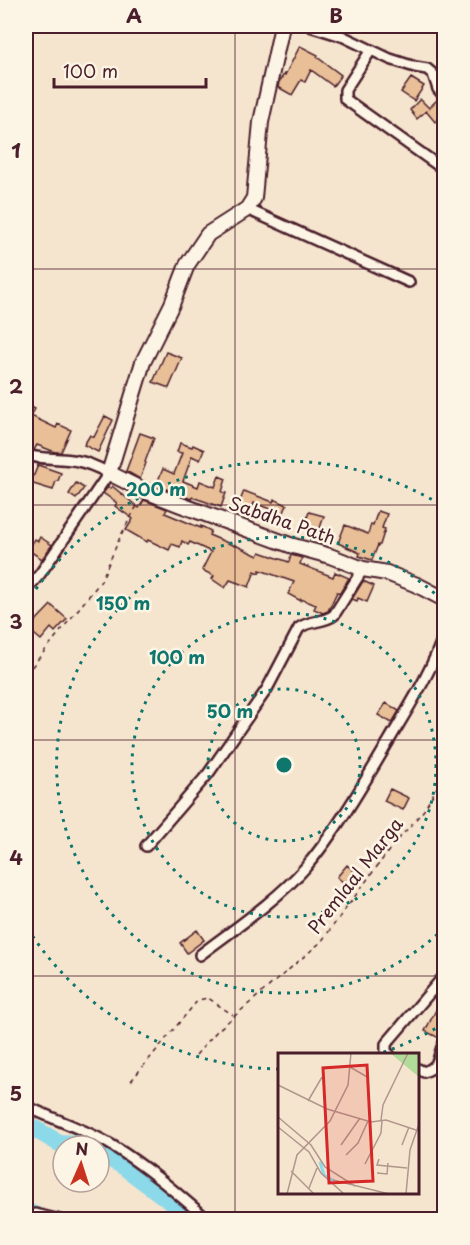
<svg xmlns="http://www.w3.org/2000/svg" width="470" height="1245" font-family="'Playpen Sans',sans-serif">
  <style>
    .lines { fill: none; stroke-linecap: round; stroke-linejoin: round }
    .canal { stroke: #8cd9ea; stroke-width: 10 }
    .river { stroke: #8cd9ea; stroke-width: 18 }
    .building { fill: #e9bf98; stroke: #4a1f2b; stroke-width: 1.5 }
    .street-casing { stroke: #4a1f2b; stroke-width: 14 }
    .secondary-casing { stroke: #4a1f2b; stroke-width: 18 }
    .path { stroke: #4a1f2b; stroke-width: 1.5; stroke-dasharray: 4.5 4.5; stroke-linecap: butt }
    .street { stroke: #fcf5e5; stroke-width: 9 }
    .secondary { stroke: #fcf5e5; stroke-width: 14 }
    .grid { fill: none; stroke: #4a1f2b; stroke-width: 1.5; stroke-opacity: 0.55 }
    .ring { fill: none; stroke: #0f766e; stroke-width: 3; stroke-dasharray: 3 6 }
    .labels { text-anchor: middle; stroke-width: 5; stroke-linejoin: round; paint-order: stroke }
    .street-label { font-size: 18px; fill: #4a1f2b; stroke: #fcf5e5 }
    .inset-river { fill: none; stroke: #8cd9ea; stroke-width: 3 }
    .inset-road { fill: none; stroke: #b1968d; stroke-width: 1.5 }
    .view { fill: #d62828; fill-opacity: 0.15; stroke: #d62828; stroke-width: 3 }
    .inset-edge { fill: none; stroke: #4a1f2b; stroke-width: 3 }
    .centre { fill: #0f766e; stroke: #fcf5e5; stroke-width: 3 }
    .ring-label { font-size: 18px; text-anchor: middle; font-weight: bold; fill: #0f766e; stroke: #fcf5e5; stroke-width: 5; stroke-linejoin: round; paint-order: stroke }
    .neatline { fill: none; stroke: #4a1f2b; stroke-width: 2 }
    .grid-label { font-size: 20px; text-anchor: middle; font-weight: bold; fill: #4a1f2b }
  </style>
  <rect width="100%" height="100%" fill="#f6e5ce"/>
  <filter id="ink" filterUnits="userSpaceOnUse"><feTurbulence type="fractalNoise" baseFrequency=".0167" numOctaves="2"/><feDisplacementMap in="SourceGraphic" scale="12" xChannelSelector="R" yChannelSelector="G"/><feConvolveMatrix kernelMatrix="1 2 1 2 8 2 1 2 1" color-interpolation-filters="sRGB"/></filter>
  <g filter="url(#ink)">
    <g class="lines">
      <!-- canal -->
      <path class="canal" d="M26 1207 40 1213 42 1219"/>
      <!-- river -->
      <path class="river" d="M26 1124 59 1143 79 1144 84 1146
        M99 1153 122 1165 196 1220"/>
    </g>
    <!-- building -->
    <path class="building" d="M300 46 318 55 317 57 341 75 333 86 311 70 305 82 301 80 292 95 278 87 279 82 284 74 285 75Z
      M411 78 424 86 414 101 401 92Z
      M420 99 429 108 438 99 444 107V114L435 122 426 111 417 119 410 110Z
      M166 352 182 358 169 388 153 382Z
      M26 404 35 409 31 416 56 428 58 424 71 430 61 452H55L37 445 34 450 26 448Z
      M105 416 113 420 98 452 84 445 90 435 94 437Z
      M140 433 154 438 145 462 146 463 140 479 126 471Z
      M180 443 192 447 193 445 204 450 200 460 192 456 183 481 198 487 200 481 215 487 219 476 226 479 222 492 226 493 221 507 192 497 191 499 156 485 163 469 174 474 182 453 177 452Z
      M38 465 61 473 58 481H56L53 490 30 483 33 475H34Z
      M76 483 84 488 76 499 69 494Z
      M112 486 139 508 144 500 167 509 165 513 201 528V526L211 531 209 535 235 546V545L258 556 260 552 289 562 291 555 302 558 300 564 333 577 335 572 349 578 340 593 337 592 328 611 323 613 314 609 316 605 301 599V601L288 594 294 582 260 570 259 573 255 571 249 587 230 580 225 588 212 579 214 576 202 570 211 552 207 550 190 542 188 545 182 541 180 547 172 544 169 550 148 540 147 542 126 530 133 519 115 506 117 503 103 493 108 487 111 488Z
      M244 491 273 502 274 499 287 505 282 517 280 516 279 517 268 513 270 509 254 503 249 516 236 511Z
      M378 511 387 514 382 528 385 529 380 545H378L372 560 359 556 360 553 338 543 345 525 368 534 371 524 373 525Z
      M309 512 324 516 318 534 303 529Z
      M323 528 333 533 329 542 318 538Z
      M40 537 52 545 42 559 28 550 35 539 38 541Z
      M363 581 374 586 367 602 358 598 357 601 352 599Z
      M51 605 67 619 55 632 51 628 41 640 28 629Z
      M386 703 399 711 392 723 378 715Z
      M390 789 409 798 403 810 384 801Z
      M347 865 360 876 350 888 337 877Z
      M197 930 204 940 187 953 180 943Z
      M437 1008 444 1012V1035L439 1038 425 1031Z"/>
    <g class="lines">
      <defs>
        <path id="street" d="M310 26 342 36 390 59 415 67 427 69 433 74 438 89 444 96
          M371 50 345 90V99L439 166
          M247 209 409 282
          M26 455C43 460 60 457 78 461 89 463 99 468 109 473L40 574 26 590
          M146 846 208 774 267 689 299 628C309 620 324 623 334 615L363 569
          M200 955C234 929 276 901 305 868 338 829 364 783 390 739 410 705 432 671 444 634
          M389 1054 386 1053V1044L444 976
          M418 1069 424 1072C443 1065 436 1057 444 1043
          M26 1106C54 1120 86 1129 113 1146 147 1167 178 1194 208 1220
          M35 1214 60 1220"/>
        <path id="secondary" d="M282 26 261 122 254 198 247 209 208 234 187 265 172 304 143 362 109 473 145 491 181 505 290 545 330 556 363 569 387 573 417 585 444 599"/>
      </defs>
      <!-- street casing -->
      <use href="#street" class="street-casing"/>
      <!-- secondary casing -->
      <use href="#secondary" class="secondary-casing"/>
      <!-- path -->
      <path class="path" d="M26 674 101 581 121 535 139 502
        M196 1055 217 1031 321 942 390 849 424 810 444 775
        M131 1081 198 1000 208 998 233 1015"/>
      <!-- street -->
      <use href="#street" class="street"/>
      <!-- secondary -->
      <use href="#secondary" class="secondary"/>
    </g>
  </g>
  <!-- grid -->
  <path class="grid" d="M235 26V1220M26 269H444M26 505H444M26 740H444M26 976H444"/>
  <!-- distance rings -->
  <g class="ring">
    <circle cx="284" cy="765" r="76"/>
    <circle cx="284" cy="765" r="152"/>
    <path d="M444 928A228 228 0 1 1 444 602"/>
    <path d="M443 1024A304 304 0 0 1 378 1054M279 1069A304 304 0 0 1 26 926M26 604A304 304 0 0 1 443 506"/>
  </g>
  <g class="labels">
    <!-- street labels -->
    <g class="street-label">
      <text transform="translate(282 521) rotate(19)" y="6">Sabdha Path</text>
      <text transform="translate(356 876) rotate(-52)" y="6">Premlaal Marga</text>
    </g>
  </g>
  <!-- overview -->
  <g transform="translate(278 1053)">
    <rect width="141" height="141" fill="#f6e5ce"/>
    <path d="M112 0H141V24Z" fill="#b0db98"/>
    <path class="inset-river" d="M42 109 46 122 56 128"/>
    <path class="inset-road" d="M72 14 91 25M0 32 49 56 93 69 108 67 141 78M30 48 44 24M0 64 33 92 47 114 77 133M103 67 105 52 130 0M0 74 31 99 43 120 66 141M63 92 82 65M124 92 131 74M68 102 80 90 90 68M101 106 99 112 129 115M87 111 103 80 104 67M13 118 36 141M99 120 109 121 110 110M55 127 111 141M31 135 39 115M9 141 19 102 52 68 70 32 73 0M128 141 132 97 141 71"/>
    <path class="view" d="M89 12 95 128 51 130 45 15Z"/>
    <rect width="141" height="141" class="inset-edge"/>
  </g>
  <circle cx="284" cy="765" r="9" class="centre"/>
  <g class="ring-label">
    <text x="156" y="496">200 m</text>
    <text x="123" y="610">150 m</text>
    <text x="177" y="664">100 m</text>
    <text x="230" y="718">50 m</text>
  </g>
  <!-- margin -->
  <rect width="470" height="1245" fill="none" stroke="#fcf5e5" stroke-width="66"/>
  <!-- north arrow -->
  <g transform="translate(81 1164) rotate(3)"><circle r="28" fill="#fcf5e5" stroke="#b59f9b" stroke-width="1.5"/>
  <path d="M0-4.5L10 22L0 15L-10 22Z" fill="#c8321e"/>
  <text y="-9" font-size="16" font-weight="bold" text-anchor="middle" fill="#4a1f2b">N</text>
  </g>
  <!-- scale -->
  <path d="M54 78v9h152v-9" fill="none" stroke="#4a1f2b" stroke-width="3"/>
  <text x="63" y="78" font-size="18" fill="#4a1f2b" stroke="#fcf5e5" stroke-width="4.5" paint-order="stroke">100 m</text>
  <rect x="33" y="33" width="404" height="1179" class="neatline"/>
  <g class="grid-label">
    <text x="134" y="23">A</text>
    <text x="336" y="23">B</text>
    <text x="16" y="158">1</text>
    <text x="16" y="394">2</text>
    <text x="16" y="629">3</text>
    <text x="16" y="865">4</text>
    <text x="16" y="1101">5</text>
  </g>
</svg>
